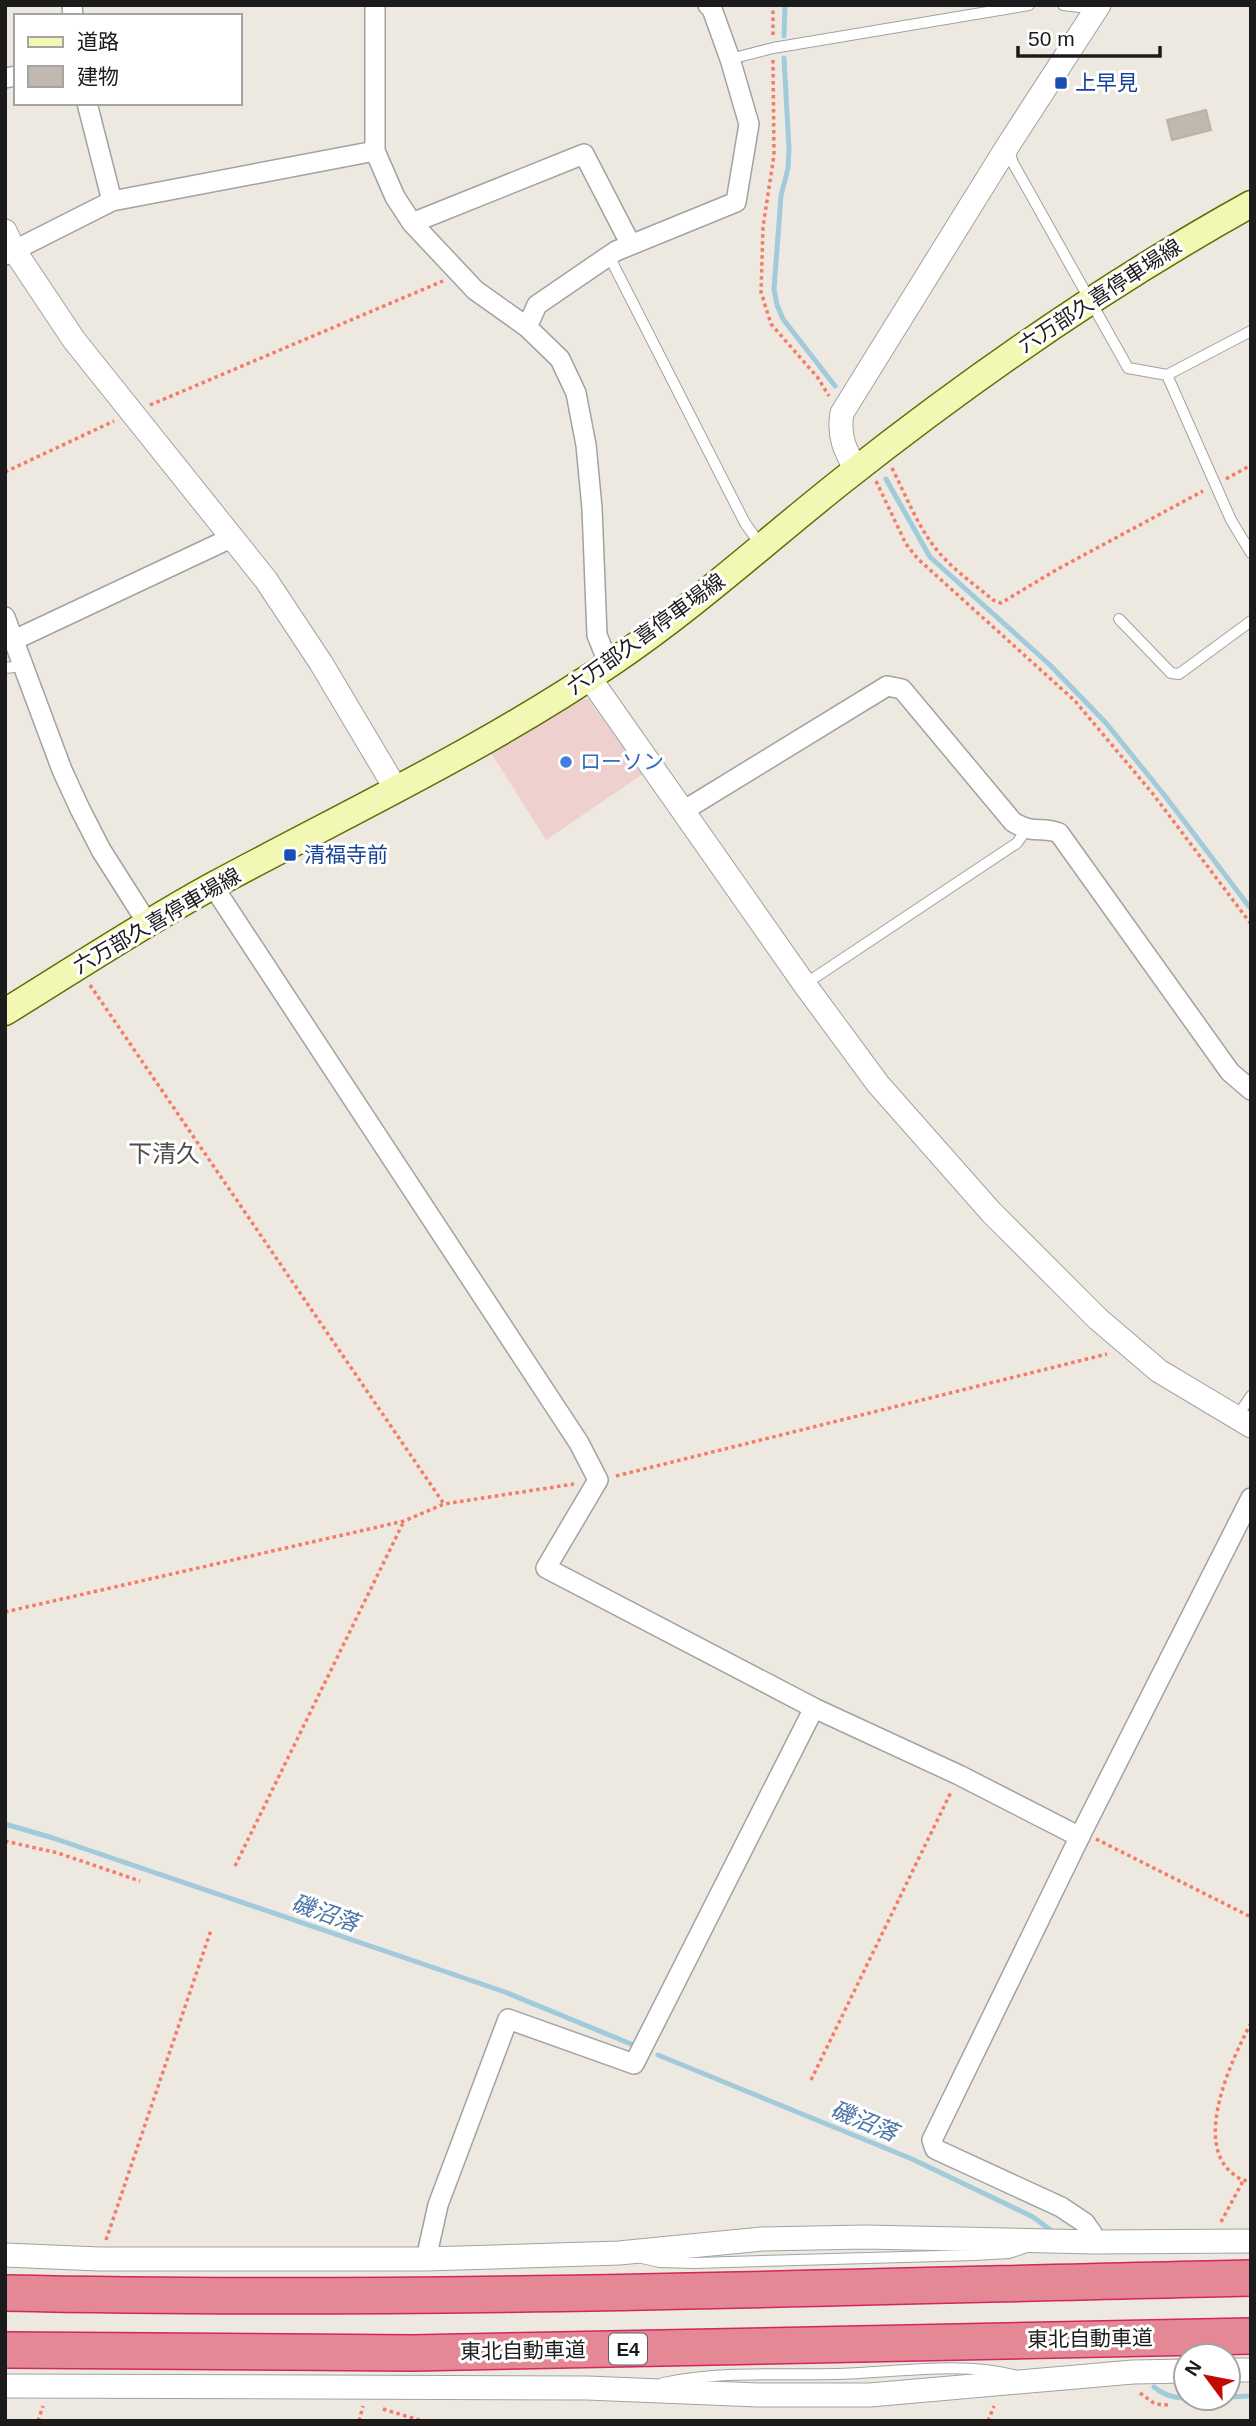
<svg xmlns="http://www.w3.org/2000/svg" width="1256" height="2426" font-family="Arial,'Noto Sans JP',sans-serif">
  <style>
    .commercial { fill: #eed1cf }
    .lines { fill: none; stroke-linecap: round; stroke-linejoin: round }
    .stream { stroke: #a1cbda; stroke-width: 5 }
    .building { fill: #c1b8b0; stroke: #beb0a3; stroke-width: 2 }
    .service-casing { stroke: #a2a2a2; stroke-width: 12 }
    .minor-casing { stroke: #a2a2a2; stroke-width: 22 }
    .tertiary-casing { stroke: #a2a2a2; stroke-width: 25 }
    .secondary-casing { stroke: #5f6e06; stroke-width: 29 }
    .motorway-casing { stroke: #d2265c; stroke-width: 38 }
    .path { stroke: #f77a67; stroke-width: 3.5; stroke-dasharray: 3.5 3.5; stroke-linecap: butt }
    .service { stroke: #fff; stroke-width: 10 }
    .minor { stroke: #fff; stroke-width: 19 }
    .tertiary { stroke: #fff; stroke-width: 23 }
    .secondary { stroke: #f2f8b3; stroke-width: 26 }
    .motorway { stroke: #e48896; stroke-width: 35 }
    .transit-dot { fill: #1a4fb4; stroke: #fff; stroke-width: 2.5 }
    .shop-dot { fill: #3f7fe0; stroke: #fff; stroke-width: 2.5 }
    .labels { text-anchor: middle; stroke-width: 6; stroke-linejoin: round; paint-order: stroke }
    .shield { fill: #fff; stroke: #5f5f5f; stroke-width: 2 }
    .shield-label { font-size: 19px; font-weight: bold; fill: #1b1b1b }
    .transit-label { font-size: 21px; fill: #164399; stroke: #fff; text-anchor: start }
    .street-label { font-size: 21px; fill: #1b1b1b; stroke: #fff }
    .shop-label { font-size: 21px; fill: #366cbe; stroke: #fff; text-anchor: start }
    .water-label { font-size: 23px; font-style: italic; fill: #4a76a8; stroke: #fff }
    .quarter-label { font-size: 24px; fill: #4e4e4e; stroke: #fff }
  </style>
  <rect width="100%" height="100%" fill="#ede9e0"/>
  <!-- commercial -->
  <path class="commercial" d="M573 699H588L643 774 546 840 490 751Z"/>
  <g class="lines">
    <!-- stream -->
    <path class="stream" d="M784 36 785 5
      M784 58 789 149 788 168 781 196 774 289 777 305 783 319 835 386
      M886 479 930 557 1050 665 1106 723 1165 796 1251 909
      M5 1824 53 1838 505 1992 631 2044
      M658 2055 912 2159 1033 2217 1052 2231
      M1154 2387C1167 2398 1182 2399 1198 2398
      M1228 2397 1251 2396"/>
  </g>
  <!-- building -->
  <path class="building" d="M1206 110 1211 130 1172 140 1167 120Z"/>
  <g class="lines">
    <defs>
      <path id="service" d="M1063 5 1097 9
        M730 59 773 48 1029 5
        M1009 151 1013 163 1128 368 1167 375 1231 520 1251 553
        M609 256 745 523 762 547
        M1167 375 1251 331
        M1119 619 1171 673 1179 674 1251 621
        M5 668 23 666
        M805 984 1017 843 1026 830
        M1236 1418 1251 1396
        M642 2258 660 2262 694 2263 974 2255 1009 2253 1024 2248
        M663 2383C719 2371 777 2375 834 2374 893 2373 957 2361 1014 2375"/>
      <path id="minor" d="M72 5 73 16
        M375 5V151L395 197 412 223 475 290 527 327 560 359 576 393 586 445 592 508 597 635 609 665
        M5 78 16 76
        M87 103 112 201
        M412 223 584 154 631 245
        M5 255 112 201 375 151
        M527 327 537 305 616 251 736 202 749 124 730 59 712 9 708 5
        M5 617 62 770 80 809 101 850 148 924
        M12 641 233 537
        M683 811 887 686 902 689 1013 822C1035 835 1040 826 1059 833L1230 1072 1251 1090
        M213 886 579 1443 598 1480 546 1568 814 1708 959 1775 1080 1837
        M1095 2242 1092 2233 1085 2223 1061 2207 935 2149 932 2140 1082 1832 1251 1498
        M426 2259 438 2205 508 2019 634 2064 814 1708"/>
      <path id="tertiary" d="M5 231 14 250 74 340 266 580 321 663 396 789
        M856 470C845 450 838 436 842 413L1007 147 1099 5
        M589 677 805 985 878 1084 991 1212 1098 1319 1159 1371 1251 1426
        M5 2255 99 2259H426L619 2253 762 2239 865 2237 1095 2242 1251 2241
        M1228 2370H1251
        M5 2386 587 2388 758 2395H870L1133 2372 1186 2371"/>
      <path id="secondary" d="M5 1012C75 969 144 923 216 884 350 812 488 747 614 661 695 606 766 541 843 480 972 378 1107 284 1251 204"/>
      <path id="motorway" d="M5 2293C420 2302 836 2287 1251 2278
        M5 2350 413 2353 1251 2336"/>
    </defs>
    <!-- service casing -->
    <use href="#service" class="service-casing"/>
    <!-- minor casing -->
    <use href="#minor" class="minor-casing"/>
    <!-- tertiary casing -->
    <use href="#tertiary" class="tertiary-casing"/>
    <!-- secondary casing -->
    <use href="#secondary" class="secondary-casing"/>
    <!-- motorway casing -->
    <use href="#motorway" class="motorway-casing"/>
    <!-- path -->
    <path class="path" d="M773 35V5
      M773 60 774 155 763 227 761 292 771 324 818 378 829 396
      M150 405 443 281
      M892 468C905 494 916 522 933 545 949 567 973 583 993 600L1001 603 1056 570 1203 491
      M5 472 114 421
      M1226 479 1251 465
      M876 481 906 544 918 559 1075 701 1153 794 1251 924
      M90 985 444 1504
      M616 1476 1107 1354
      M5 1612 404 1521 444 1504 574 1484
      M1096 1839 1251 1917
      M5 1841 58 1853 140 1881
      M235 1866 404 1521
      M1251 2023C1232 2059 1193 2141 1232 2173 1238 2178 1242 2181 1251 2181
      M811 2080 951 1792
      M1221 2222 1243 2181
      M106 2240 211 1930
      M1140 2393 1155 2404 1169 2405
      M383 2409 422 2421
      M38 2421 43 2406
      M359 2421 363 2406
      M988 2421 994 2406"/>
    <!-- service -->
    <use href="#service" class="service"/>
    <!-- minor -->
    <use href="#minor" class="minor"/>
    <!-- tertiary -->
    <use href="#tertiary" class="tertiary"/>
    <!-- secondary -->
    <use href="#secondary" class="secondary"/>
    <!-- motorway -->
    <use href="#motorway" class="motorway"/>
  </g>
  <!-- markers -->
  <g class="transit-dot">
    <rect x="1054" y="76" width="14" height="14" rx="3.5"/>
    <rect x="283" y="848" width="14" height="14" rx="3.5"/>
  </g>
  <circle class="shop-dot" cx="566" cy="762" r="7"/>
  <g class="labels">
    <!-- shield labels -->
    <rect class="shield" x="609" y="2333.5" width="38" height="31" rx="5"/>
    <g class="shield-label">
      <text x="628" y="2356">E4</text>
    </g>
    <!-- transit labels -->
    <g class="transit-label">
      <text x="1075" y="90">上早見</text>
      <text x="304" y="862">清福寺前</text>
    </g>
    <!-- street labels -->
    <g class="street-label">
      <text transform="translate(1100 296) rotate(-33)" y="7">六万部久喜停車場線</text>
      <text transform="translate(646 634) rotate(-36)" y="7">六万部久喜停車場線</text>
      <text transform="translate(157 921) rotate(-30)" y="7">六万部久喜停車場線</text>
      <text transform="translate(1090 2339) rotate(-1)" y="7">東北自動車道</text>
      <text transform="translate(523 2351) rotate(-1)" y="7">東北自動車道</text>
    </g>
    <!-- shop labels -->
    <g class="shop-label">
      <text x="580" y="769">ローソン</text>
    </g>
    <!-- water labels -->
    <g class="water-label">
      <text transform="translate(325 1913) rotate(19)" y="8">磯沼落</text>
      <text transform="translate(864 2121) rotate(22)" y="8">磯沼落</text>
    </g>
    <!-- quarter labels -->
    <g class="quarter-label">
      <text x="164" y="1162">下清久</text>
    </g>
  </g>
  <!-- border -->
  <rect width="1256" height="2426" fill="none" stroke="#1b1b1b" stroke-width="14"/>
  <!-- legend -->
  <rect x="14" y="14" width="228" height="91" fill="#ffffff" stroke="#a4a4a4" stroke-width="2"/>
  <rect x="28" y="37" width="35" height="10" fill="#f2f8b3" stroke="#a4a4a4" stroke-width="2"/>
  <text x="77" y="49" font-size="21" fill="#1b1b1b">道路</text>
  <rect x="28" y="66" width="35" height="21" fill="#c1b8b0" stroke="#a4a4a4" stroke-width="2"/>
  <text x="77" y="84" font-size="21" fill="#1b1b1b">建物</text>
  <!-- north arrow -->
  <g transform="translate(1207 2377) rotate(302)"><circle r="33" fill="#ffffff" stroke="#a4a4a4" stroke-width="2"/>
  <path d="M0-5L12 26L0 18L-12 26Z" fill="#c30903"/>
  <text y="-10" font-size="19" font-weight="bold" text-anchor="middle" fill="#1b1b1b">N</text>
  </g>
  <!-- scale -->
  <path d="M1018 46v10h142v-10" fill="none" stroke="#1b1b1b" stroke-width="3.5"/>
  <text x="1028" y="46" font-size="21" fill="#1b1b1b" stroke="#ffffff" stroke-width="5" paint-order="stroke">50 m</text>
</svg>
